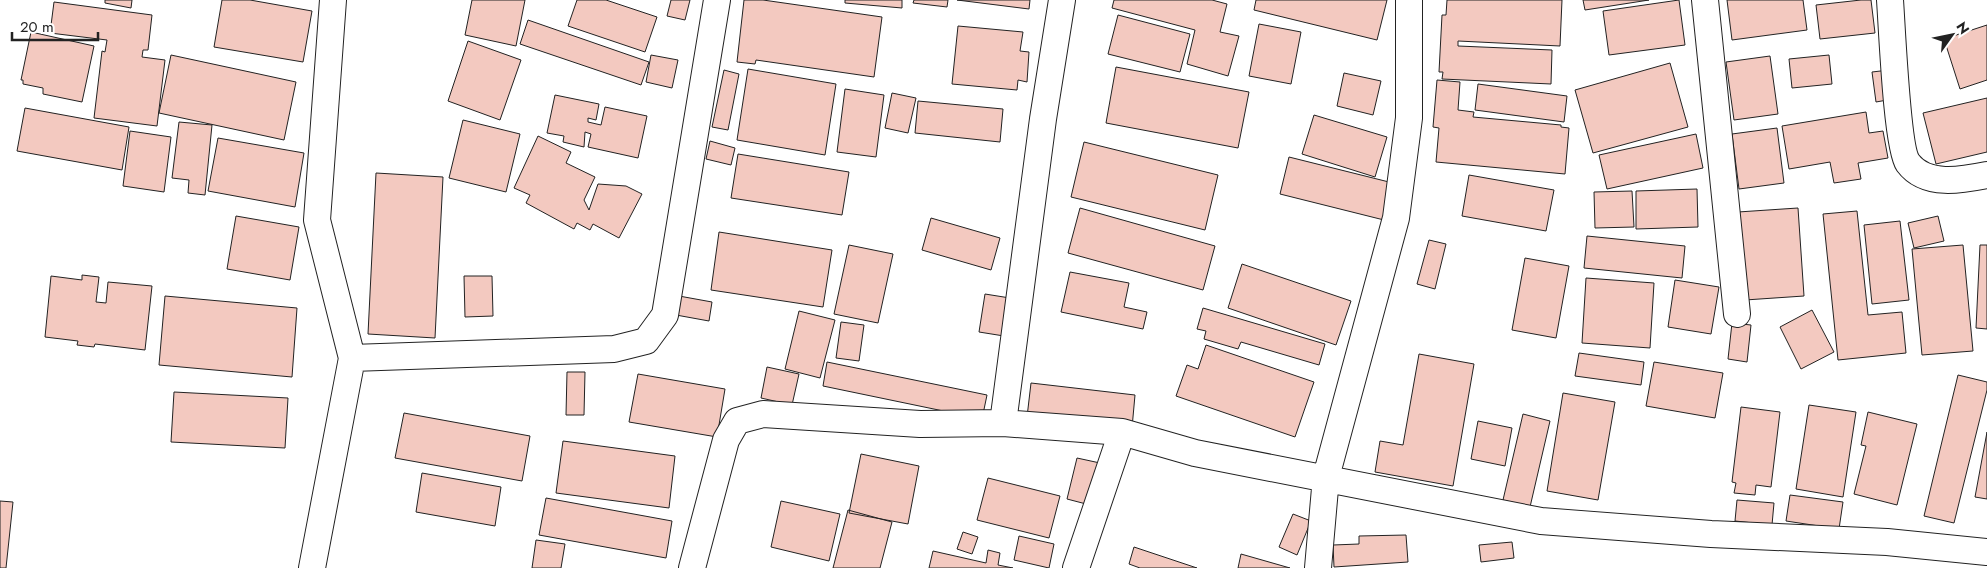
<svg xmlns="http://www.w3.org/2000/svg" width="1987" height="568" font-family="Jost,sans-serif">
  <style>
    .building { fill: #f3c9c0; stroke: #222 }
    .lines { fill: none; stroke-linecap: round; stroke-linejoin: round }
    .street-casing { stroke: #222; stroke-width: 28 }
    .street { stroke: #fff; stroke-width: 26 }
  </style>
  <rect width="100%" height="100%" fill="#fff"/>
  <!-- building -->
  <path class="building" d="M105 0H132L131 8 105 3Z
    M222 0H250L312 11 303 62 214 47Z
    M472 0H525L516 46 465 35Z
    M577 0H606L657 17 645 52 568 26Z
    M671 0H690L685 20 667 16Z
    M744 0H763L882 17 874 77 756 60 755 64 737 62Z
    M845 0H902V8L845 3Z
    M914 0H948L947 7 913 3Z
    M957 0H1030L1029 9Z
    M1114 0H1212L1227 4 1220 32 1239 36 1228 76 1187 64 1195 30 1112 8Z
    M1256 0H1387L1377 40 1254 10Z
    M1447 0H1562L1560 46 1458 41V46L1552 50 1551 84 1442 79 1443 72H1439L1442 15H1446Z
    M1583 0H1649L1585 10Z
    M1679 0 1685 45 1609 55 1603 11Z
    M1727 0H1803L1807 30 1732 40Z
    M1861 0H1871L1875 33 1820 39 1816 5Z
    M54 2 152 15 148 50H143L142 57 165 60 157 126 94 118 102 51 105 52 107 40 50 33Z
    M1118 15 1190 34 1180 72 1108 54Z
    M528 20 649 62 641 85 520 44Z
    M1259 24 1301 32 1291 84 1249 76Z
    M1987 25V80L1960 89 1944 39Z
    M958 26 1023 32 1020 51 1029 52 1027 82 1018 80 1017 90 952 84Z
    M31 32 94 46 82 102 43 94V88L23 84V80H21Z
    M468 41 521 60 500 120 448 101Z
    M171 55 296 82 284 140 159 113Z
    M651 55 678 60 672 88 646 82Z
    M1829 55 1832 84 1792 88 1789 59Z
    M1770 56 1778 114 1734 120 1726 62Z
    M1670 63 1688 127 1593 153 1575 90Z
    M1116 67 1249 92 1238 148 1106 123Z
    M748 69 836 84 825 155 737 140Z
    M724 70 739 74 728 130 712 127Z
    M1889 70 1893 99 1876 102 1872 72Z
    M1344 73 1381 81 1373 115 1337 106Z
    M1437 80 1460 82 1458 110 1474 112 1473 117 1561 125V127L1569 128 1565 174 1436 162 1439 128 1433 127Z
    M1478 84 1567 96 1564 122 1475 110Z
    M845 89 884 95 876 157 837 152Z
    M892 93 916 98 908 133 885 128Z
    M555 95 599 104 596 120 588 118V122L601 125 605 107 647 116 638 158 588 147 591 134 585 132 584 147 563 142 564 136 547 133Z
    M1987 98V152L1936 164 1923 113Z
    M918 101 1003 109 1000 142 915 133Z
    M25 108 129 127 122 170 17 151Z
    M1866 112 1869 133 1883 131 1888 158 1858 163 1861 179 1834 183 1830 162 1789 169 1782 126Z
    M1314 115 1387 137 1375 177 1302 154Z
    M463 120 520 134 506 192 449 178Z
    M179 122 212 125 205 195 188 193 189 180 172 178Z
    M1777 128 1784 183 1739 189 1732 134Z
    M130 131 171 137 164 192 123 186Z
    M1696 134 1703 168 1607 189 1599 155Z
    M538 136 571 152 566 163 595 177 584 200 589 210 598 184 626 186 642 194 619 238 593 224 590 230 577 223 574 229 526 203 530 195 514 188Z
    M218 138 304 153 295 207 208 191Z
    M710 141 735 148 731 165 706 159Z
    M1084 142 1218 175 1205 230 1071 197Z
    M738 154 849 172 842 215 731 198Z
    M1289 157 1397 184 1388 221 1280 194Z
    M376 173 443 177 435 338 368 334Z
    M1469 175 1554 190 1546 231 1462 216Z
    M1697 189 1698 227 1636 229V191Z
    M1632 191 1634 227 1595 228 1594 192Z
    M1080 208 1215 246 1203 290 1068 253Z
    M1798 208 1804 296 1745 300 1738 212Z
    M1857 211 1868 315 1902 312 1906 353 1838 360 1823 214Z
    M236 216 299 227 290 280 227 269Z
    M1938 216 1944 241 1914 248 1908 223Z
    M931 218 1000 238 991 270 922 250Z
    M1900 221 1909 300 1872 304 1864 225Z
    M719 232 832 250 823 307 711 290Z
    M1587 236 1685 246 1682 278 1584 268Z
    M1429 240 1446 244 1435 289 1417 284Z
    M849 245 893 254 878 323 834 314Z
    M1963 245 1973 351 1922 355 1912 249Z
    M1980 245H1987V329L1976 328Z
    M1525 258 1569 266 1556 338 1512 330Z
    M1242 264 1351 301 1336 345 1228 308Z
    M1070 272 1129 283 1124 307 1147 312 1143 329 1061 312Z
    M82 275 99 277 96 302 106 303 108 282 152 286 145 350 95 344 94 347 77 345 78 341 45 337 51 276 82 280Z
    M464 276H492L493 316 465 317Z
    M1586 278 1654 283 1650 348 1582 343Z
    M1675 280 1719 287 1711 334 1668 327Z
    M985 294 1010 298 1004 336 979 332Z
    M165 296 297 308 292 377 159 365Z
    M679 296 712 302 709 321 676 315Z
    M1203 308 1325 344 1319 365 1241 342 1238 349 1204 339 1206 331 1197 329Z
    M1812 310 1834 352 1801 369 1780 327Z
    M799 311 835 320 820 378 785 369Z
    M841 322 864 325 859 361 836 358Z
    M1732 323 1751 325 1747 362 1728 359Z
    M1206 345 1314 382 1295 437 1176 396 1187 365 1198 369Z
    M1579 353 1644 362 1641 385 1575 376Z
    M1419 354 1474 364 1453 486 1375 472 1380 441 1403 445Z
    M827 362 987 395 982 419 823 386Z
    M1654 362 1723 373 1715 418 1646 406Z
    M767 367 799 374 792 405 761 398Z
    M567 372H585L584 415H566Z
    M638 374 725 389 717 437 629 422Z
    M1958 375 1987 382V390L1954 523 1924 516Z
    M1031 383 1135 395 1132 428 1027 417Z
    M174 392 288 398 285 448 171 442Z
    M1563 393 1615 402 1598 500 1547 491Z
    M1809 405 1856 412 1843 497 1796 489Z
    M1741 407 1780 412 1771 487 1756 485 1755 495 1734 493 1736 483 1732 482Z
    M1868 412 1917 424 1897 505 1854 494 1866 446 1861 445Z
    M404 413 530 436 522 481 395 458Z
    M1523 414 1550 421 1530 507 1503 500Z
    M1478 421 1512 428 1505 466 1471 459Z
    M1987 432V499L1975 497Z
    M563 441 675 456 669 508 556 493Z
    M861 454 919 466 908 524 849 513Z
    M1077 458 1100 463 1090 505 1067 499Z
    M422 473 501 487 495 526 416 512Z
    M988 478 1060 496 1049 538 977 520Z
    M1790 495 1843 502 1839 529 1786 521Z
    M546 498 672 521 666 558 539 535Z
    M1737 500 1774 503 1772 525 1735 521Z
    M0 501 13 502 6 568H0Z
    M781 501 840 514 829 561 771 547Z
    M848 510 892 522 880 568H833Z
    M1293 514 1311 521 1297 555 1279 547Z
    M963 532 978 537 972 554 957 549Z
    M1406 535 1408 562 1334 567 1333 545 1359 544V536Z
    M1019 536 1054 544 1049 568 1014 560Z
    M536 540 565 544 561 568H532Z
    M1512 542 1514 558 1481 562 1479 545Z
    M1134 547 1197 568H1140L1129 564Z
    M988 550 1000 553 998 565 1013 568H929L933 551 986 563Z
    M1241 554 1290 568H1238Z"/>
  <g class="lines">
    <defs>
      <path id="street" d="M1705 0 1737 314
        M1890 0C1892 27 1897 148 1908 163 1926 187 1962 180 1987 175
        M352 358 614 349 646 341 665 315 717 0
        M1003 423 1043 119 1062 0
        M312 568 352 358 317 220 333 0
        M692 568 726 440 737 421 763 414 920 424 1003 423 1122 432 1195 453 1541 521 1711 534 1887 542 1987 552
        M1076 568 1122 432
        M1318 568 1326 477 1396 218 1409 118V0"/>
    </defs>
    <!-- street casing -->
    <use href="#street" class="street-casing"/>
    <!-- street -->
    <use href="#street" class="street"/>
  </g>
  <!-- north arrow -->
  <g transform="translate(1952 35) rotate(57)" stroke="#ffffff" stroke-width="4" paint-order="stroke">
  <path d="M0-4L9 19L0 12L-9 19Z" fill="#222222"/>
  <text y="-8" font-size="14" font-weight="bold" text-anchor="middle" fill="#222222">N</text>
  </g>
  <!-- scale -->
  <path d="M12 32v8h86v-8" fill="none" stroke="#222222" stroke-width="2.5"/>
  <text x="20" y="32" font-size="15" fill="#222222" stroke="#ffffff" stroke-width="4" paint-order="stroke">20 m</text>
</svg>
